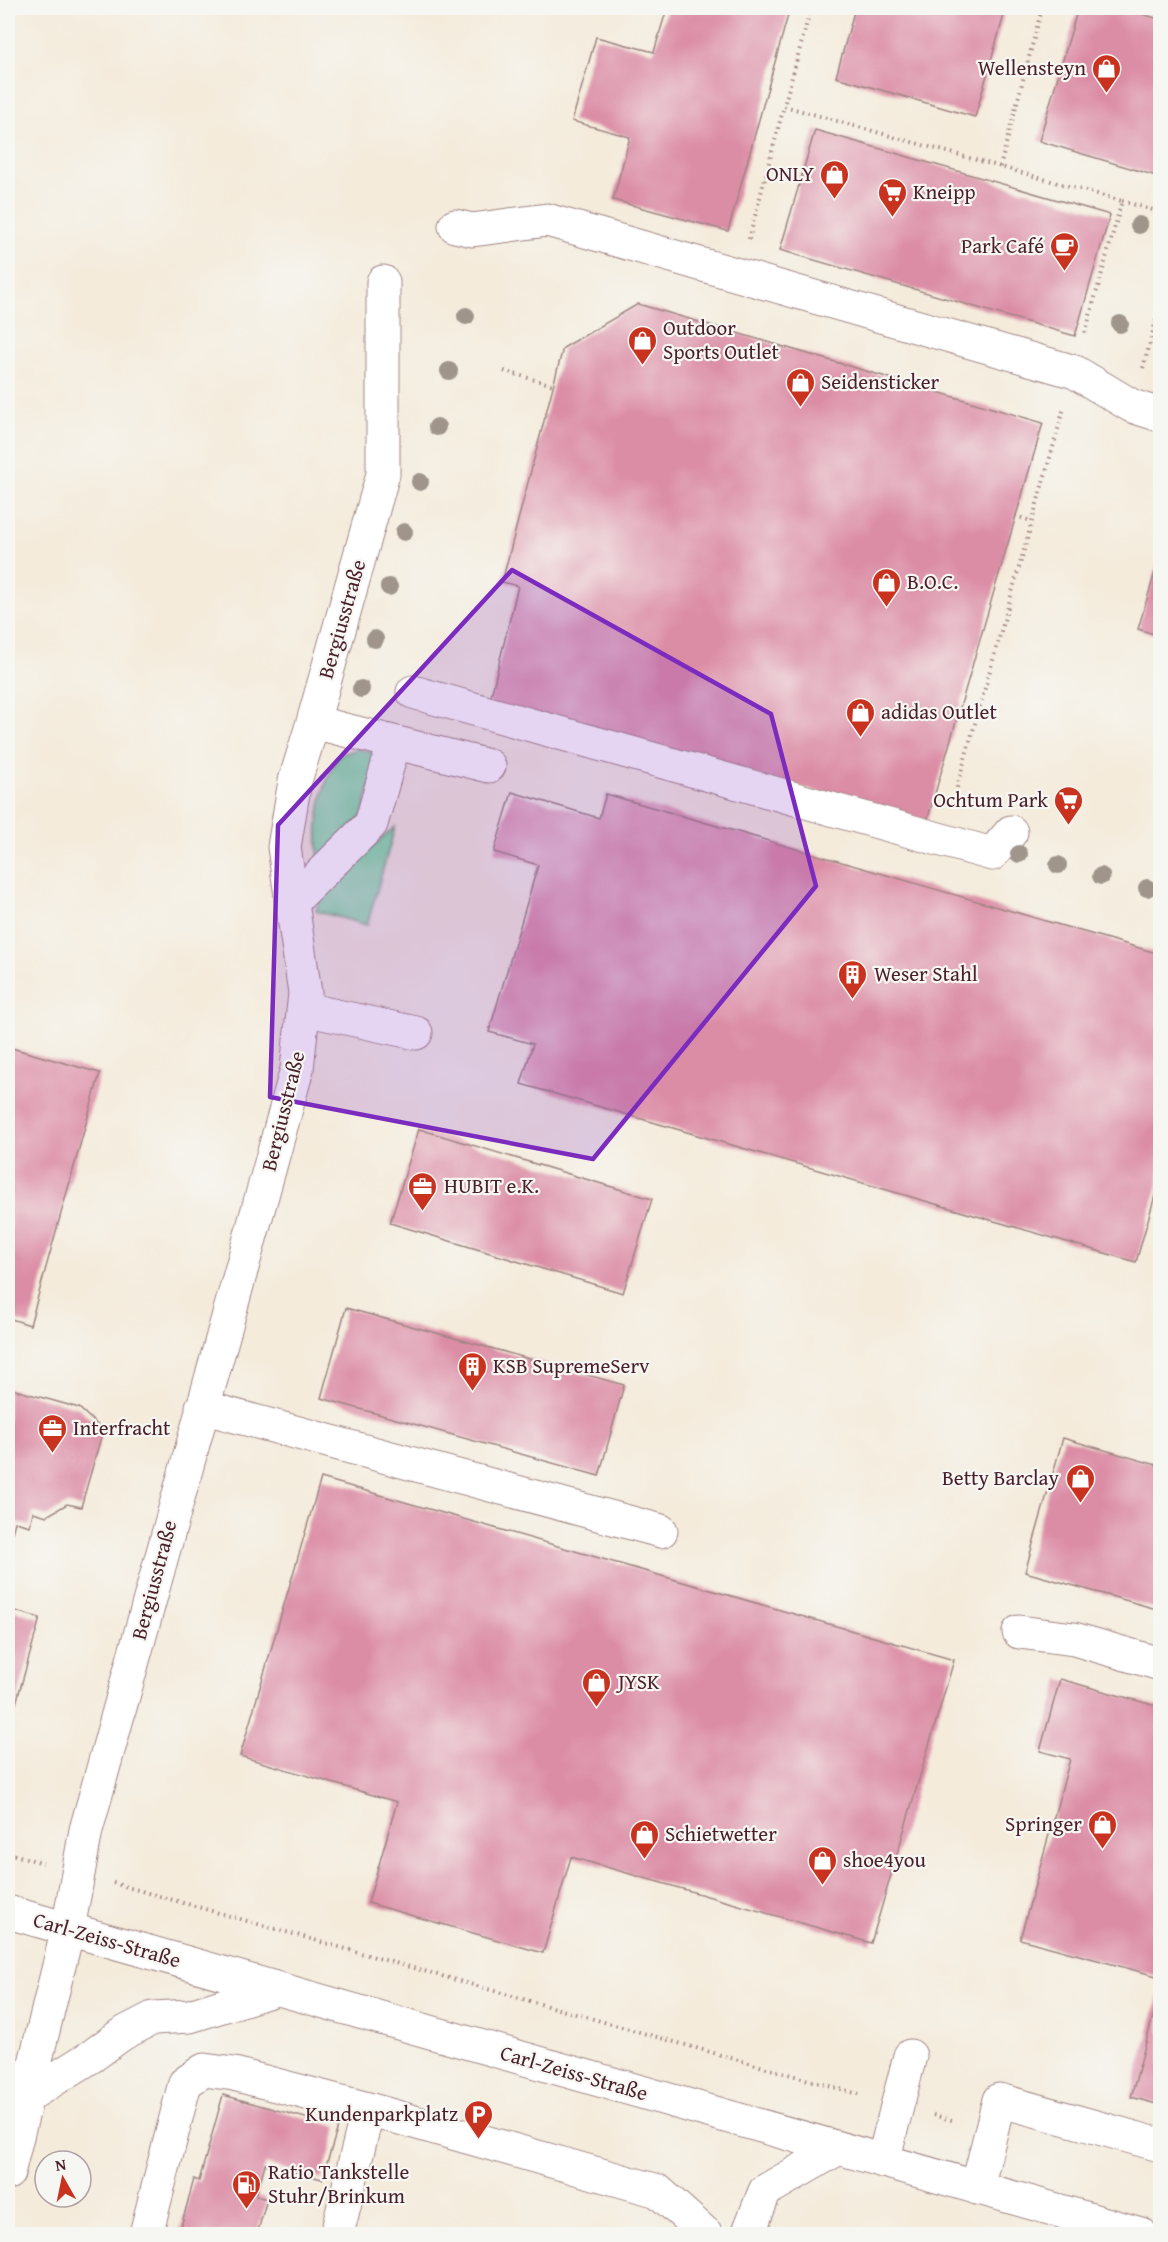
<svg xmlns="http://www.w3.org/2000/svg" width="1168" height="2242" font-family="'Gentium Book Plus',serif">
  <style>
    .green { fill: #87e0a5; stroke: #688068; stroke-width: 1.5 }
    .building { fill: #dc8da6 }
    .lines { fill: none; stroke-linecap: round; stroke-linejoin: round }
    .minor-casing { stroke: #9f8583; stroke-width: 35 }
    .major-casing { stroke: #9f8583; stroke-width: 35 }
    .path { stroke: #9f8583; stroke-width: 4; stroke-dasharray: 1.5 4.5; stroke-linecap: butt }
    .minor { stroke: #fff; stroke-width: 33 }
    .major { stroke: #fff; stroke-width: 33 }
    .tree { fill: #9f958b }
    .marked { fill: #7b2cbf; fill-opacity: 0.2; stroke: #7b2cbf; stroke-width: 4.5; stroke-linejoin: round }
    .labels { text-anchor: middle; stroke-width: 4.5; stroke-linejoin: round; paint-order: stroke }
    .poi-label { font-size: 21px; fill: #4a1f2b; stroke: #f6f6f2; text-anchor: start }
    .street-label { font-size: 21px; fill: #4a1f2b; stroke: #f6f6f2 }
  </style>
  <rect width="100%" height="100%" fill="#f6f6f2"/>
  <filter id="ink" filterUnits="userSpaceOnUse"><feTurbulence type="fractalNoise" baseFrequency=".0167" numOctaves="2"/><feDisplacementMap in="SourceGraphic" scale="12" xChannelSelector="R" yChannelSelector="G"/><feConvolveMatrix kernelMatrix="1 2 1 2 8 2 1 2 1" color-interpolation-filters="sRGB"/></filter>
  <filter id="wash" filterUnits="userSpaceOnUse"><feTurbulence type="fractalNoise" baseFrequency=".008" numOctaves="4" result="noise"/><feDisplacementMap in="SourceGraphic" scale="24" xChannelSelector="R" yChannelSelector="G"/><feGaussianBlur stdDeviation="1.35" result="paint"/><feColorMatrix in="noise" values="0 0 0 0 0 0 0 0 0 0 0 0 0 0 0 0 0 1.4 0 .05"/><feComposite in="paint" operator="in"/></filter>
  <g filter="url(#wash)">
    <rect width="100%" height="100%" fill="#f4ebdb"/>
    <!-- green -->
    <path class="green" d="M358 749 379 754 362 816 319 861C315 824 319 786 340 755Z
      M395 827 367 925 316 911 322 891Z"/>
    <g id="blocks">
      <!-- building -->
      <path class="building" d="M667 8H790L728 231 613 200 630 137 572 121 596 37 654 52Z
        M855 8H1006L975 117 836 77Z
        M1078 8H1119L1160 19V177L1039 141Z
        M815 130 1110 215 1075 336 780 250Z
        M638 304 1043 423 927 821 489 704 518 586 502 582 563 348Z
        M1160 556V636L1138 629Z
        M512 792 599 818 606 794 1160 954V1178L1136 1262 521 1084 533 1044 489 1032 538 865 494 852Z
        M8 1047 100 1073 30 1325 8 1318Z
        M419 1129 652 1199 623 1293 390 1223Z
        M346 1308 624 1385 599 1476 321 1398Z
        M8 1388 79 1408 103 1430 81 1507 67 1504 47 1516 33 1512 30 1526 15 1522 8 1548Z
        M1063 1438 1160 1466V1610L1025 1572Z
        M321 1478 954 1660 871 1943 571 1857 543 1953 368 1903 397 1802 240 1756Z
        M8 1609 40 1618 8 1732Z
        M1060 1679 1160 1707V1977L1020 1939 1070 1759 1040 1751Z
        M1160 1991V2105L1131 2097Z
        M223 2095 338 2127 322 2179 265 2164 256 2196 267 2199 257 2234H179L194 2179 199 2181Z"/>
    </g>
  </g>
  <g filter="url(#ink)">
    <use href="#blocks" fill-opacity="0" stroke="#9f8583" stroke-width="1.5"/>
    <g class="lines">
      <defs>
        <path id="minor" d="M455 226 472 230 547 220 1075 372 1132 406 1160 415
          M413 692 992 854 1011 832
          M313 722 489 766
          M293 901 371 824 394 743
          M304 1009 416 1033
          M202 1407 661 1531
          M1019 1632 1074 1639 1160 1664
          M26 2097 92 2056 122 2034 153 2018 190 2016 276 1989
          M883 2161 910 2056
          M8 2173 68 1929 86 1830 297 1069 305 993 284 847 295 781 313 722 383 474V282
          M977 2188 999 2100 1160 2145
          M146 2234 185 2083 204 2070 234 2074 368 2109 658 2191 706 2234
          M337 2234 368 2109
          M748 2234 765 2191 837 2149"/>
        <path id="major" d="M8 1912 1141 2234"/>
      </defs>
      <!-- minor casing -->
      <use href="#minor" class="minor-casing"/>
      <!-- major casing -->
      <use href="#major" class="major-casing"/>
      <!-- path -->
      <path class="path" d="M811 8 784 106 1122 201 1084 337
        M1000 167 1042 8
        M1122 201 1160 212
        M749 239 784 106
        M1143 368 1160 306
        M504 371 553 385
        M1015 516 1032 521
        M952 805 1064 408
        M8 1853 43 1863
        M113 1883 862 2095
        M933 2115 955 2121"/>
      <!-- minor -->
      <use href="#minor" class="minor"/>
      <!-- major -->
      <use href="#major" class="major"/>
    </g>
    <!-- trees -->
    <g class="tree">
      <circle cx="1139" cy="225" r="9"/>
      <circle cx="466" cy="316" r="9"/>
      <circle cx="1120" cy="324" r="9"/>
      <circle cx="449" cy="371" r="9"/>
      <circle cx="437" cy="427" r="9"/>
      <circle cx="420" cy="482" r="9"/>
      <circle cx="404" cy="532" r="9"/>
      <circle cx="389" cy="587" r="9"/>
      <circle cx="375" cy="639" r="9"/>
      <circle cx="361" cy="689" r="9"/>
      <circle cx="1019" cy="854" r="9"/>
      <circle cx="1058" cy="865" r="9"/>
      <circle cx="1101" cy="876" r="9"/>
      <circle cx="1147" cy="888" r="9"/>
    </g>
  </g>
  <!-- marked area -->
  <path class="marked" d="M512 570 771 714 816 886 593 1159 270 1097 278 825Z"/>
  <!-- icons -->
  <defs>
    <symbol id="shop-pin" viewBox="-11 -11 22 30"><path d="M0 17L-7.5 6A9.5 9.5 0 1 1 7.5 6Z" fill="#c8321e" stroke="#f6f6f2"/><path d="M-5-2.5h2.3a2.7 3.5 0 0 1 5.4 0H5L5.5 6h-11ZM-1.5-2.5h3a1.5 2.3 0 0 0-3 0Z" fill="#fff"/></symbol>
    <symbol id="supermarket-pin" viewBox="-11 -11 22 30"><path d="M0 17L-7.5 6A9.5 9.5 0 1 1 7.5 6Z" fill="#c8321e" stroke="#f6f6f2"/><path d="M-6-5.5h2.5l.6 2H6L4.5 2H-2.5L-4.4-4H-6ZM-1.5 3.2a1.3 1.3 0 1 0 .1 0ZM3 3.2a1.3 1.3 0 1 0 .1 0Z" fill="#fff"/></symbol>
    <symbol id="cafe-pin" viewBox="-11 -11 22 30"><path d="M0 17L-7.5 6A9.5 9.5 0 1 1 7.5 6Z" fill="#c8321e" stroke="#f6f6f2"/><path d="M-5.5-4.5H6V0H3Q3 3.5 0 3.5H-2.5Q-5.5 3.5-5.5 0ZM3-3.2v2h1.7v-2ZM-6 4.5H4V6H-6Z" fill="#fff"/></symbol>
    <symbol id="building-pin" viewBox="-11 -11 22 30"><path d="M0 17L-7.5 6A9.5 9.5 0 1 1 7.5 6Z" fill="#c8321e" stroke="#f6f6f2"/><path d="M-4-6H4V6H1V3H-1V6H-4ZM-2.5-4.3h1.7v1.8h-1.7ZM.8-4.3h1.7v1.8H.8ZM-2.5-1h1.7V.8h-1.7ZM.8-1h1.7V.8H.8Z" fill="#fff"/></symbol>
    <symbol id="office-pin" viewBox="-11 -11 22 30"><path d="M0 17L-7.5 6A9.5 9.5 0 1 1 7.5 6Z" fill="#c8321e" stroke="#f6f6f2"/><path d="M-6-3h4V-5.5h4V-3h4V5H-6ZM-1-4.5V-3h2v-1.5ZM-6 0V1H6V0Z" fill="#fff"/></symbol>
    <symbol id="parking-pin" viewBox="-11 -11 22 30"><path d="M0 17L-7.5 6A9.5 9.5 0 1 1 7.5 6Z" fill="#c8321e" stroke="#f6f6f2"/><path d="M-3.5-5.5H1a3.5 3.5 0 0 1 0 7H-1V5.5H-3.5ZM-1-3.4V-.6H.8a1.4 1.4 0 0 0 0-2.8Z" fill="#fff"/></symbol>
    <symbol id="fuel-pin" viewBox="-11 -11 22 30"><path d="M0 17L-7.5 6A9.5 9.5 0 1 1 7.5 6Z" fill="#c8321e" stroke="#f6f6f2"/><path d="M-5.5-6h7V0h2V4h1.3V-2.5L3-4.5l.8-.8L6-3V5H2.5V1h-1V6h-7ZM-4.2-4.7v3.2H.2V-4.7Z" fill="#fff"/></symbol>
  </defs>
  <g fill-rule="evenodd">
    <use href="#shop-pin" x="1090" y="52" width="33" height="45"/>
    <use href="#shop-pin" x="818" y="158" width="33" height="45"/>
    <use href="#supermarket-pin" x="876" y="176" width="33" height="45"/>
    <use href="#cafe-pin" x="1048" y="230" width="33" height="45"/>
    <use href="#shop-pin" x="626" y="324" width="33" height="45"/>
    <use href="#shop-pin" x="784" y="366" width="33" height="45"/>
    <use href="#shop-pin" x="870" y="566" width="33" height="45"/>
    <use href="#shop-pin" x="844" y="696" width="33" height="45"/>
    <use href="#supermarket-pin" x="1052" y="784" width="33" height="45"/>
    <use href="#building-pin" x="836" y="958" width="33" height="45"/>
    <use href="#office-pin" x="406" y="1170" width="33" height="45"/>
    <use href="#building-pin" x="456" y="1350" width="33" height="45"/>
    <use href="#office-pin" x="36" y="1412" width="33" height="45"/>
    <use href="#shop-pin" x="1064" y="1462" width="33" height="45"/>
    <use href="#shop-pin" x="580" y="1666" width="33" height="45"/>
    <use href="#shop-pin" x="1086" y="1808" width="33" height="45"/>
    <use href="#shop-pin" x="628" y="1818" width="33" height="45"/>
    <use href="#shop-pin" x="806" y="1844" width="33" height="45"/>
    <use href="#parking-pin" x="462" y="2098" width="33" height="45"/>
    <use href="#fuel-pin" x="230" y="2168" width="33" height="45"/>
  </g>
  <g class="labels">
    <!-- poi labels -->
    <g class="poi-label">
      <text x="1086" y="75" text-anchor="end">Wellensteyn</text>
      <text x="814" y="181" text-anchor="end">ONLY</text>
      <text x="913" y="199">Kneipp</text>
      <text x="1044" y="253" text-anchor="end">Park Café</text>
      <text x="663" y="335">Outdoor<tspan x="663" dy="24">Sports Outlet</tspan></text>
      <text x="821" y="389">Seidensticker</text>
      <text x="907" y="589">B.O.C.</text>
      <text x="881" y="719">adidas Outlet</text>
      <text x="1048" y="807" text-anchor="end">Ochtum Park</text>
      <text x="874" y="981">Weser Stahl</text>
      <text x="444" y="1193">HUBIT e.K.</text>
      <text x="493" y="1373">KSB SupremeServ</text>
      <text x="73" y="1435">Interfracht</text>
      <text x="1059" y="1485" text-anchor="end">Betty Barclay</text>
      <text x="618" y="1689">JYSK</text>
      <text x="1082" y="1831" text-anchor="end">Springer</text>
      <text x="665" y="1841">Schietwetter</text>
      <text x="843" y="1867">shoe4you</text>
      <text x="458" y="2121" text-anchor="end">Kundenparkplatz</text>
      <text x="268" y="2179">Ratio Tankstelle<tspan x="268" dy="24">Stuhr/Brinkum</tspan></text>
    </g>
    <!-- street labels -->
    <g class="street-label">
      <text transform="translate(342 619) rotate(-74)" y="7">Bergiusstraße</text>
      <text transform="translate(283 1111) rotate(-76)" y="7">Bergiusstraße</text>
      <text transform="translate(154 1580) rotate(-75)" y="7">Bergiusstraße</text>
      <text transform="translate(107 1940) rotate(16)" y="7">Carl-Zeiss-Straße</text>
      <text transform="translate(574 2073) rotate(16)" y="7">Carl-Zeiss-Straße</text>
    </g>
  </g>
  <!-- margin -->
  <rect width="1168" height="2242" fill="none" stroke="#f6f6f2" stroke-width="30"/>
  <!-- north arrow -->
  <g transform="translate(63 2179) rotate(351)"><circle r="28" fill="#f6f6f2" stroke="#b1a0a2" stroke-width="1.5"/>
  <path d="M0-4.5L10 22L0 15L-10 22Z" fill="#c8321e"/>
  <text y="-9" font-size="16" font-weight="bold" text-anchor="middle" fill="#4a1f2b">N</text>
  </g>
</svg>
